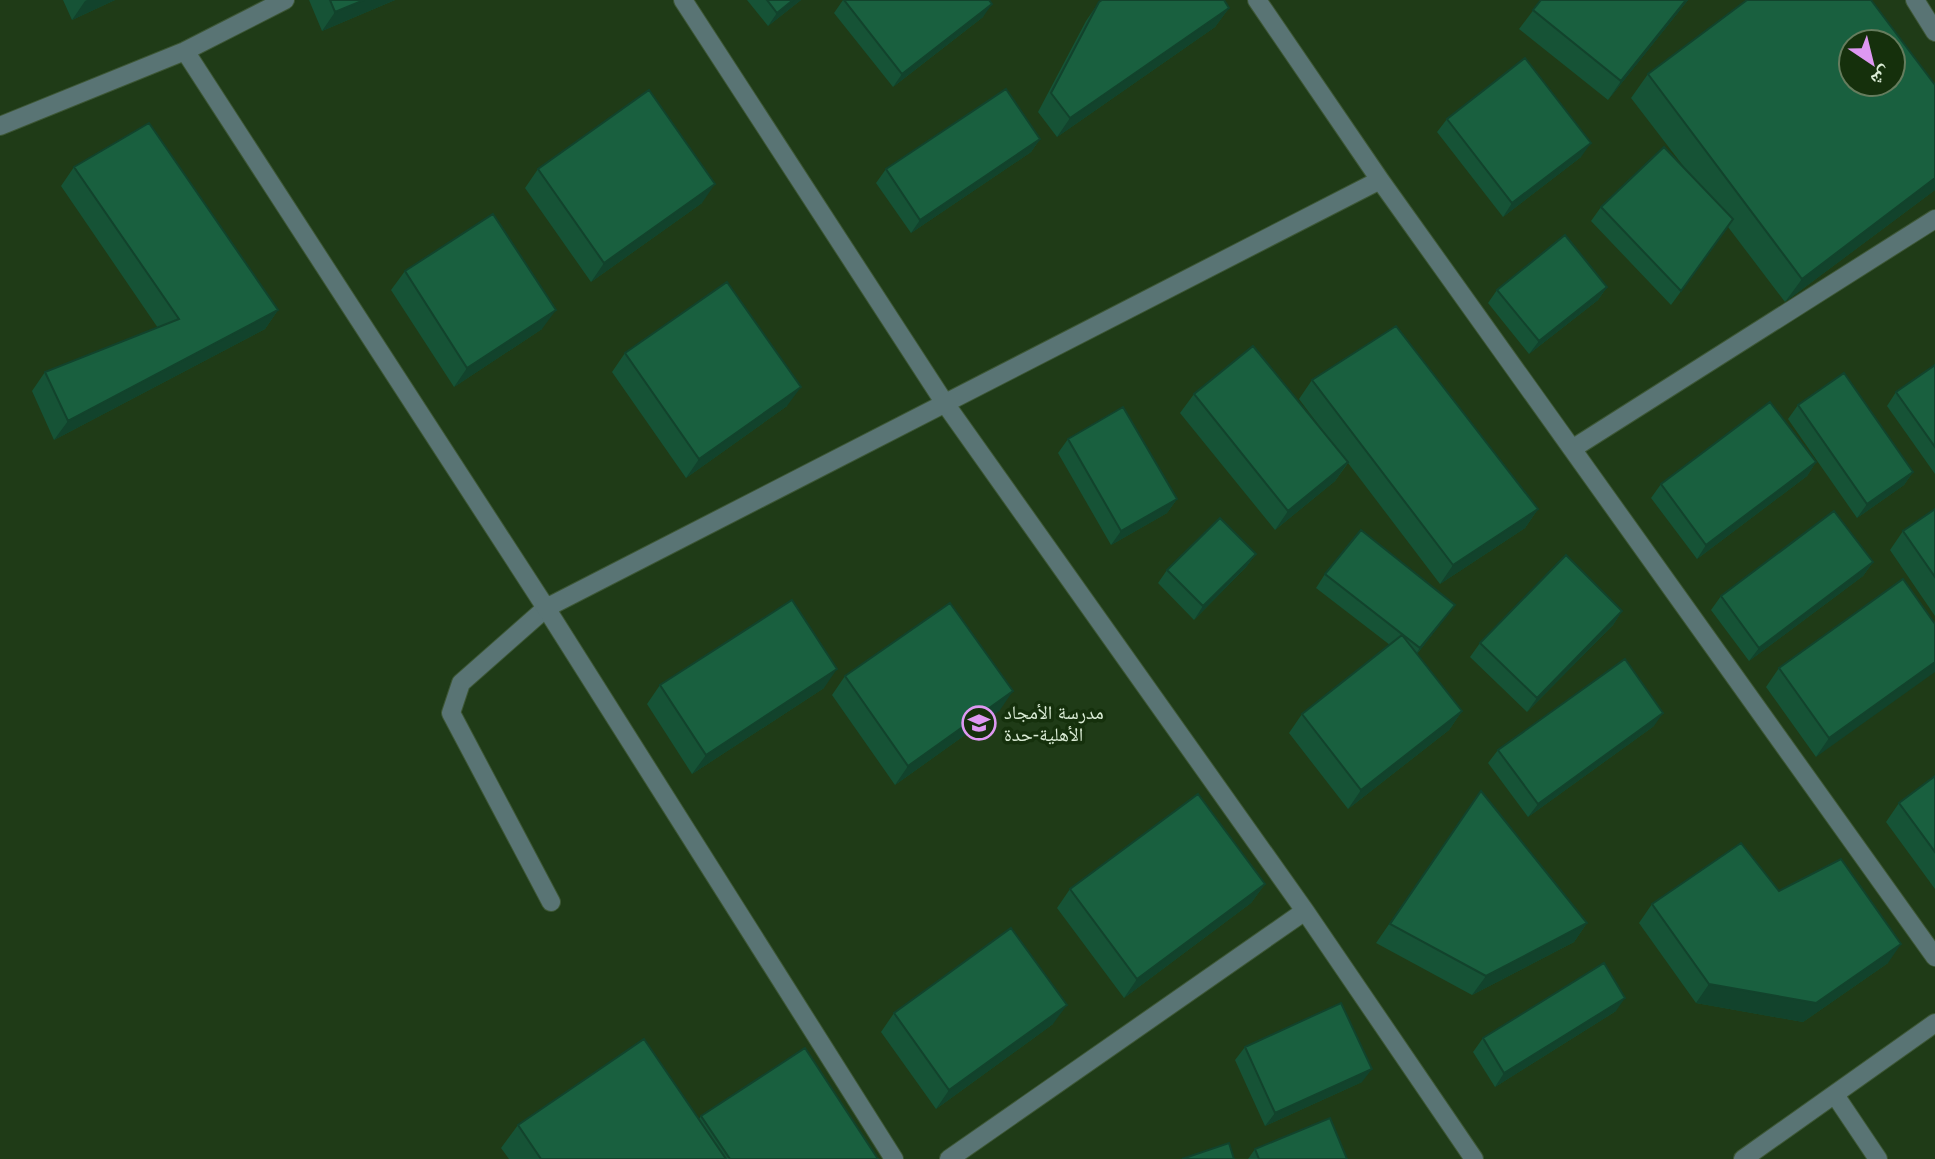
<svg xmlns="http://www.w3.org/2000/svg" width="1935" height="1159" font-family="Arial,'Noto Naskh Arabic',sans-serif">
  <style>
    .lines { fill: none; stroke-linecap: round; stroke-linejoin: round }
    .service-casing { stroke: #3d5736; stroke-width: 20 }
    .minor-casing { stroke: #3d5736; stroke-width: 20 }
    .service { stroke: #597474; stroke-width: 18 }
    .minor { stroke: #597474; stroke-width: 18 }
    .wall { fill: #165336 }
    .shaded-wall { fill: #12432c }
    .building { fill: #19603f; stroke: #12432c; stroke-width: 2; fill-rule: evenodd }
    .labels { text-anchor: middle; stroke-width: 7; stroke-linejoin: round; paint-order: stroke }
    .poi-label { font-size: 19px; fill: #dcedd7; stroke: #15300c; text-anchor: start }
  </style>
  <rect width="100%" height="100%" fill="#1f3b17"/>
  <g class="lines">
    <defs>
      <path id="service" d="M546 608 461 683 451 713 551 902"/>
      <path id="minor" d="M683 0 944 402 1305 911 1474 1159
        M1257 0 1380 180 1935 957
        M1915 0 1935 32
        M185 51 546 608 894 1159
        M0 126 185 51 285 0
        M1572 449 1935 219
        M546 608 1380 180
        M1835 1095 1878 1159
        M949 1159 1305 911
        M1743 1159 1935 1023"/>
    </defs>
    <!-- service casing -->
    <use href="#service" class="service-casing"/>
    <!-- minor casing -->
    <use href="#minor" class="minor-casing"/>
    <!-- service -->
    <use href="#service" class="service"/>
    <!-- minor -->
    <use href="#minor" class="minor"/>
  </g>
  <!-- wall -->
  <path class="wall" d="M63 0H115L72 20Z
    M309 0H395L322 31Z
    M747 0H801L768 26Z
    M843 0H989L983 17 893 87 834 13Z
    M1541 0H1688L1608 100 1519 29Z
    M1099 2 1229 8 1215 27 1057 137 1038 112 1086 21Z
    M1648 74 1935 190 1785 302 1728 227 1671 305 1591 221 1601 207 1684 167 1631 98Z
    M1447 119 1581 157 1503 217 1437 132Z
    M1040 139 1031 152 911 233 876 183 886 169Z
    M74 167 278 310 265 329 54 440 32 391 45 372 158 328 61 186Z
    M538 169 702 203 591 282 525 188Z
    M405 271 542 329 454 387 391 290Z
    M1607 287 1598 300 1529 354 1488 303 1497 290Z
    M625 353 787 406 686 478 612 372Z
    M1935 365V474L1887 406 1896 392Z
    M1312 380 1538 509 1525 528 1440 584 1348 463 1335 481 1275 530 1180 413 1194 394 1329 439 1299 399Z
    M1798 405 1913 472 1904 485 1857 518 1788 419Z
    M1068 439 1177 499 1167 513 1111 545 1058 453Z
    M1816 462 1807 476 1697 559 1651 498 1661 484Z
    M1935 509V616L1890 550 1903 531Z
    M1256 554 1246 567 1194 620 1158 583 1167 570Z
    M1873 562 1863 576 1749 661 1711 610 1721 596Z
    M1325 574 1455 605 1417 654 1462 711 1449 730 1348 809 1289 733 1302 714 1390 645 1316 588Z
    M1622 611 1613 625 1527 712 1470 657 1480 643Z
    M1935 624 1816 757 1766 687 1779 668Z
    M845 676 1000 710 895 785 832 695Z
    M660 685 824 688 692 774 647 704Z
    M1654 726 1528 817 1488 763 1498 750Z
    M1935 776V889L1886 822 1899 803Z
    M1481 791 1587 923 1574 942 1472 995 1376 943Z
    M1265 884 1251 903 1124 998 1057 908 1070 889Z
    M1779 891 1888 963 1803 1022 1696 1003 1639 923 1652 904Z
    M1616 1011 1495 1087 1473 1052 1483 1038Z
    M894 1013 1053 1024 936 1109 881 1032Z
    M1245 1047 1362 1082 1265 1126 1235 1060Z
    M701 1116 878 1159H509L501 1148 518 1125 699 1119Z
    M1255 1149 1347 1159H1248Z"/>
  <!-- shaded-wall -->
  <path class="shaded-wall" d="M87 0H115L72 20 85 1Z
    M364 0H395L322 31 335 12Z
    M793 0H801L768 26 777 13Z
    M1686 0H1688L1608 100 1621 81Z
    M992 4 983 17 893 87 902 74Z
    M1229 8 1215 27 1057 137 1070 118Z
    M1040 139 1031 152 911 233 920 220Z
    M1591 143 1581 157 1503 217 1512 203Z
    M1935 178V190L1785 302 1802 279Z
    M715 184 702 203 591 282 604 263Z
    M1607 287 1598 300 1529 354 1539 341Z
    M278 310 265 329 54 440 68 421Z
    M556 310 542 329 454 387 467 368Z
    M801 387 787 406 686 478 699 459Z
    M1348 462 1335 481 1275 530 1288 511Z
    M1816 462 1807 476 1697 559 1706 545Z
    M1913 472 1904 485 1857 518 1867 504Z
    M1177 499 1167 513 1111 545 1121 531Z
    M1538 509 1525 528 1440 584 1453 565Z
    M1256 554 1246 567 1194 620 1203 606Z
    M1873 562 1863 576 1749 661 1759 648Z
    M1455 605 1445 618 1411 661 1420 648Z
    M1622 611 1613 625 1527 712 1537 698Z
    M1935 662V672L1816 757 1829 738Z
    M837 669 824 688 692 774 706 755Z
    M1013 691 1000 710 895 785 908 766Z
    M1462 711 1449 730 1348 809 1361 790Z
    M1663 713 1654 726 1528 817 1538 804Z
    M1265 884 1251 903 1124 998 1137 979Z
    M1587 923 1574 942 1472 995 1486 976Z
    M1901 944 1888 963 1803 1022 1696 1003 1709 984Z
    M1625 998 1616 1011 1495 1087 1504 1073Z
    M1067 1005 1053 1024 936 1109 949 1090Z
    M1372 1069 1362 1082 1265 1126 1275 1113Z"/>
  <!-- building -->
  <path class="building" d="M330 0H364L335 12Z
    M767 0H793L777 13Z
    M844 0H989L992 4 902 74Z
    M1102 0H1224L1229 8 1070 118 1051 93 1099 2Z
    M1541 0H1686L1621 81 1533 10Z
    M1747 0H1871L1935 85V178L1802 279 1648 74ZM1851 42H1893V84H1851Z
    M1525 58 1591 143 1512 203 1447 119Z
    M1006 89 1040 139 920 220 886 169Z
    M649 90 715 184 604 263 538 169Z
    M149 123 278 310 68 421 45 372 179 319 74 167Z
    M1664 147 1733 219 1681 291 1601 207Z
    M493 214 556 310 467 368 405 271Z
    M1565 235 1607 287 1539 341 1497 290Z
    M727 282 801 387 699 459 625 353Z
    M1396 326 1538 509 1453 565 1312 380Z
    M1253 346 1348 462 1288 511 1194 394Z
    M1935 365V447L1896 392Z
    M1844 373 1913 472 1867 504 1798 405Z
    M1770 402 1816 462 1706 545 1661 484Z
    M1123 407 1177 499 1121 531 1068 439Z
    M1935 509V577L1903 531Z
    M1834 511 1873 562 1759 648 1721 596Z
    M1220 518 1256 554 1203 606 1167 570Z
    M1361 530 1455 605 1420 648 1325 574Z
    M1566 555 1622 611 1537 698 1480 643Z
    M1903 579 1935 624V662L1829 738 1779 668Z
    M792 600 837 669 706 755 660 685Z
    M950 603 1013 691 908 766 845 676Z
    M1402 635 1462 711 1361 790 1302 714Z
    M1625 659 1663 713 1538 804 1498 750Z
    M1935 776V852L1899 803Z
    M1481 791 1587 923 1486 976 1390 924Z
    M1198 794 1265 884 1137 979 1070 889Z
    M1741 843 1779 891 1841 859 1901 944 1816 1003 1709 984 1652 904Z
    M1011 928 1067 1005 949 1090 894 1013Z
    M1604 963 1625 998 1504 1073 1483 1038Z
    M1341 1003 1372 1069 1275 1113 1245 1047Z
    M644 1039 726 1159H541L518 1125Z
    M805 1048 878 1159H730L701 1116Z
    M1330 1118 1347 1159H1259L1255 1149Z
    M1229 1143 1234 1159H1182Z"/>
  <!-- icons -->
  <defs>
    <symbol id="school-ring" viewBox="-11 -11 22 22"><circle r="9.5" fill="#15300c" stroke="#de98f2" stroke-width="1.5"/><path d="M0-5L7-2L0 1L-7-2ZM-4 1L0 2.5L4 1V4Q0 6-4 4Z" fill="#de98f2"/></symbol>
  </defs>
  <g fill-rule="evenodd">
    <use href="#school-ring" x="960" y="704" width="38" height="38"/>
  </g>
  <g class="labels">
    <!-- poi labels -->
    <g class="poi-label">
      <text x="1004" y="719">مدرسة الأمجاد<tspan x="1004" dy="22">الأهلية-حدة</tspan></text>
    </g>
  </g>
  <!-- north arrow -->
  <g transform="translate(1872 63) rotate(145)"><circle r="33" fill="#15300c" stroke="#657c5d" stroke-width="2"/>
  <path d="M0-5L12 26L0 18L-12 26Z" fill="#de98f2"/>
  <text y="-10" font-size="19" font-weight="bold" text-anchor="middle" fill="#dcedd7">ش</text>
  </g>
</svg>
